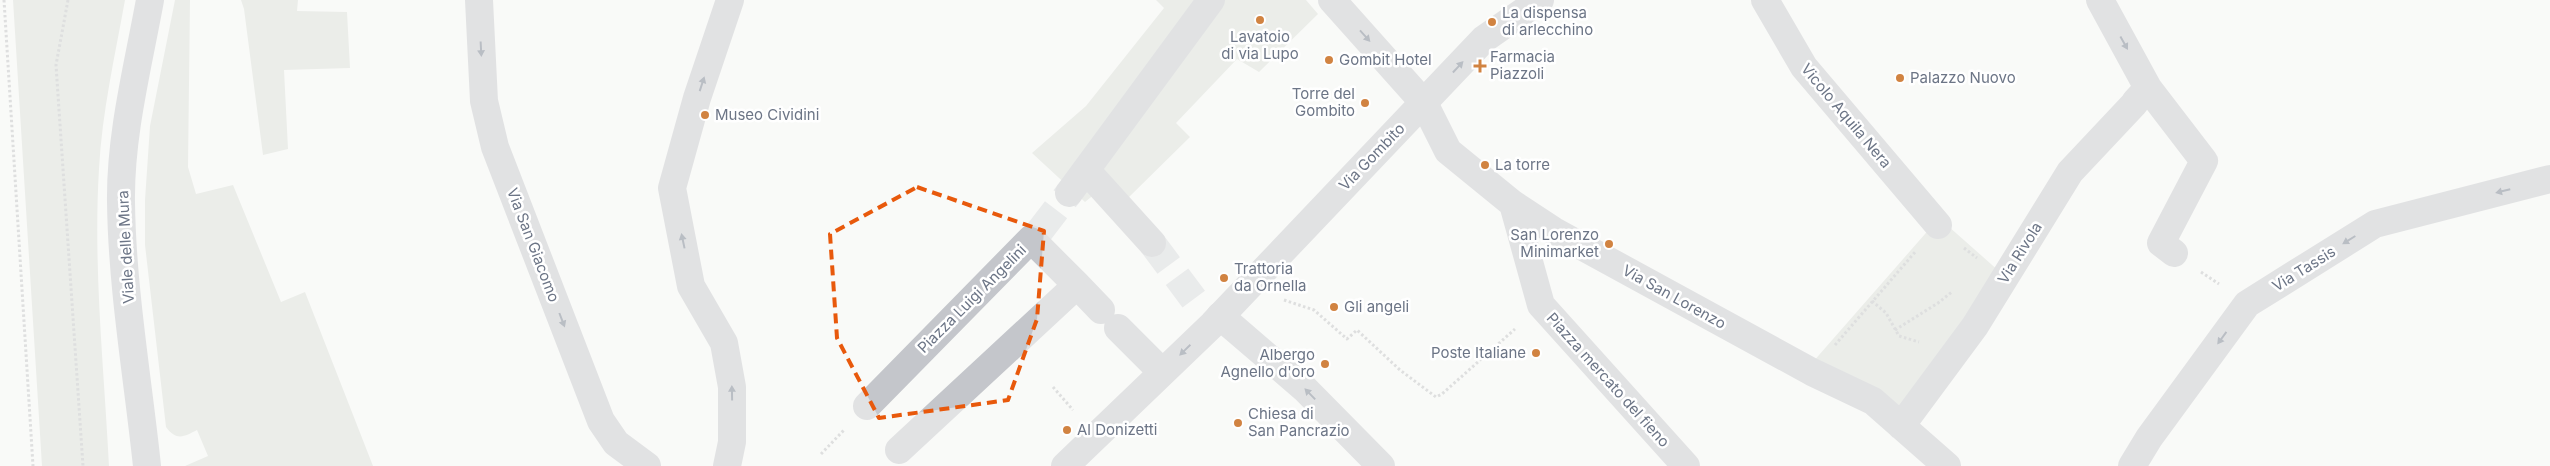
<svg xmlns="http://www.w3.org/2000/svg" width="2550" height="466" viewBox="0 0 2550 466" font-family="Inter,sans-serif">
<style>
.green{fill:#d9ded8}
.lines{fill:none;stroke-linecap:round;stroke-linejoin:round}
.pedestrian-tunnel{stroke:#d6d9dc;stroke-width:28;stroke-dasharray:28 14;stroke-linecap:butt}
.path{stroke:#bcbec1;stroke-width:3;stroke-dasharray:2.5 2.5;stroke-linecap:butt}
.pedestrian{stroke:#c4c6cb;stroke-width:28}
.minor{stroke:#c4c6cb;stroke-width:28}
.tertiary{stroke:#c4c6cb;stroke-width:28}
.oneway{fill:#6c7586}
.marked{fill:none;stroke:#e8590c;stroke-width:4;stroke-dasharray:10 6;stroke-linejoin:round}
.poi-dot{fill:#d18341;stroke:#fff;stroke-width:2}
.labels{text-anchor:middle;stroke-width:5;stroke-linejoin:round;paint-order:stroke}
.poi-label{font-size:15px;fill:#6c7586;stroke:#fff;text-anchor:start}
.street-label{font-size:15px;fill:#6c7586;stroke:#fff}
</style>
<rect width="100%" height="100%" fill="#f9faf8"/>
<path class="green" d="M13,0H125C115,56 102,112 99,169C93,267 104,368 109,466H42Z
M175,0H190L188,167L196,194L233,185L281,302L305,292L373,466H185L208,456L197,430C185,436 177,442 166,427L145,245V200L150,126Z
M241,0H298L297,11L347,12L350,68L284,70L288,149L263,155L244,9Z
M1156,0H1306L1318,14L1259,72L1237,59L1176,123L1190,137L1127,199L1111,181L1085,202L1032,153L1086,106L1164,8Z
M1939,218L2000,272L1899,416L1812,363Z"/>
<g class="lines">
<path class="pedestrian-tunnel" d="M1039,232L1069,193
M1152,243L1201,309"/>
<path class="path" d="M4,0L33,466
M68,0L56,65L83,466
M1964,248L1977,258
M2201,272L2219,284
M1284,300L1314,310L1347,339L1357,330L1400,370L1436,397L1442,394L1515,329
M1872,301L1886,313L1899,336L1919,342
M1895,330L1938,303L1953,291
M1835,345L1916,251
M1053,387L1073,410
M821,454L844,430"/>
<path class="pedestrian" d="M1765,0L1804,67L1938,225
M2100,0L2148,88L2136,101
M2148,88L2204,161L2161,243L2174,253
M1086,170L1152,243
M1069,193L1211,0
M1065,466L1213,324L1484,39L1540,0"/>
<path class="minor" d="M479,0L484,101L495,147L601,421L616,443L647,466
M1332,0L1424,103L1448,151L1513,204L1554,231L1812,372L1873,401L1947,466
M1513,204L1541,305L1686,466
M1220,316L1304,388L1381,466
M1118,328L1162,372
M867,406L1031,239L1077,285
M1901,426L1975,326L2070,172L2134,104
M899,450L1077,285L1101,310
M727,466L732,442V387L724,343L691,286L672,188L697,98L730,0
M2132,466L2149,438L2247,304L2375,224L2550,179"/>
<path class="tertiary" d="M147,466C138,380 122,289 121,202C120,135 138,66 150,0"/>
</g>
<defs><path id="oneway-solid" d="M-6-.8H1V-3.2L6.5 0L1 3.2V.8H-6Z" transform="scale(1.25)"/></defs>
<g class="oneway">
<use href="#oneway-solid" transform="translate(1365 36) rotate(48)"/>
<use href="#oneway-solid" transform="translate(2124 43) rotate(61)"/>
<use href="#oneway-solid" transform="translate(481 49) rotate(87)"/>
<use href="#oneway-solid" transform="translate(1458 67) rotate(-47)"/>
<use href="#oneway-solid" transform="translate(702 84) rotate(-72)"/>
<use href="#oneway-solid" transform="translate(2503 191) rotate(166)"/>
<use href="#oneway-solid" transform="translate(2349 240) rotate(148)"/>
<use href="#oneway-solid" transform="translate(683 241) rotate(-102)"/>
<use href="#oneway-solid" transform="translate(562 320) rotate(69)"/>
<use href="#oneway-solid" transform="translate(2222 338) rotate(126)"/>
<use href="#oneway-solid" transform="translate(1185 350) rotate(136)"/>
<use href="#oneway-solid" transform="translate(732 393) rotate(-91)"/>
<use href="#oneway-solid" transform="translate(1310 394) rotate(-134)"/>
</g>
<path d="M0 0H2550V466H0ZM917,187L1044,231L1037,319L1008,400L879,418L837,338L830,234Z" fill="#f9faf8" fill-opacity=".55" fill-rule="evenodd"/>
<path class="marked" d="M917,187L1044,231L1037,319L1008,400L879,418L837,338L830,234Z"/>
<g class="poi-dot">
<circle cx="1260" cy="20" r="5"/>
<circle cx="1492" cy="22" r="5"/>
<circle cx="1329" cy="60" r="5"/>
<path d="M1477.5 58.5h5v5h5v5h-5v5h-5v-5h-5v-5h5z"/>
<circle cx="1900" cy="78" r="5"/>
<circle cx="1365" cy="103" r="5"/>
<circle cx="705" cy="115" r="5"/>
<circle cx="1485" cy="165" r="5"/>
<circle cx="1609" cy="244" r="5"/>
<circle cx="1224" cy="278" r="5"/>
<circle cx="1334" cy="307" r="5"/>
<circle cx="1536" cy="353" r="5"/>
<circle cx="1325" cy="364" r="5"/>
<circle cx="1238" cy="423" r="5"/>
<circle cx="1067" cy="430" r="5"/>
</g>
<g class="labels">
<g class="poi-label">
<text x="1502" y="18">La dispensa<tspan x="1502" dy="17">di arlecchino</tspan></text>
<text x="1260" y="42" text-anchor="middle">Lavatoio<tspan x="1260" dy="17">di via Lupo</tspan></text>
<text x="1490" y="62">Farmacia<tspan x="1490" dy="17">Piazzoli</tspan></text>
<text x="1339" y="65">Gombit Hotel</text>
<text x="1910" y="83">Palazzo Nuovo</text>
<text x="1355" y="99" text-anchor="end">Torre del<tspan x="1355" dy="17">Gombito</tspan></text>
<text x="715" y="120">Museo Cividini</text>
<text x="1495" y="170">La torre</text>
<text x="1599" y="240" text-anchor="end">San Lorenzo<tspan x="1599" dy="17">Minimarket</tspan></text>
<text x="1234" y="274">Trattoria<tspan x="1234" dy="17">da Ornella</tspan></text>
<text x="1344" y="312">Gli angeli</text>
<text x="1526" y="358" text-anchor="end">Poste Italiane</text>
<text x="1315" y="360" text-anchor="end">Albergo<tspan x="1315" dy="17">Agnello d'oro</tspan></text>
<text x="1248" y="419">Chiesa di<tspan x="1248" dy="17">San Pancrazio</tspan></text>
<text x="1077" y="435">Al Donizetti</text>
</g>
<g class="street-label">
<text transform="translate(1846 116) rotate(50)" y="5">Vicolo Aquila Nera</text>
<text transform="translate(1372 157) rotate(-46)" y="5">Via Gombito</text>
<text transform="translate(533 245) rotate(69)" y="5">Via San Giacomo</text>
<text transform="translate(126 247) rotate(-93)" y="5">Viale delle Mura</text>
<text transform="translate(2020 253) rotate(-58)" y="5">Via Rivola</text>
<text transform="translate(2304 269) rotate(-32)" y="5">Via Tassis</text>
<text transform="translate(1674 297) rotate(29)" y="5">Via San Lorenzo</text>
<text transform="translate(972 299) rotate(-45)" y="5">Piazza Luigi Angelini</text>
<text transform="translate(1608 380) rotate(48)" y="5">Piazza mercato del fieno</text>
</g>
</g>
</svg>
